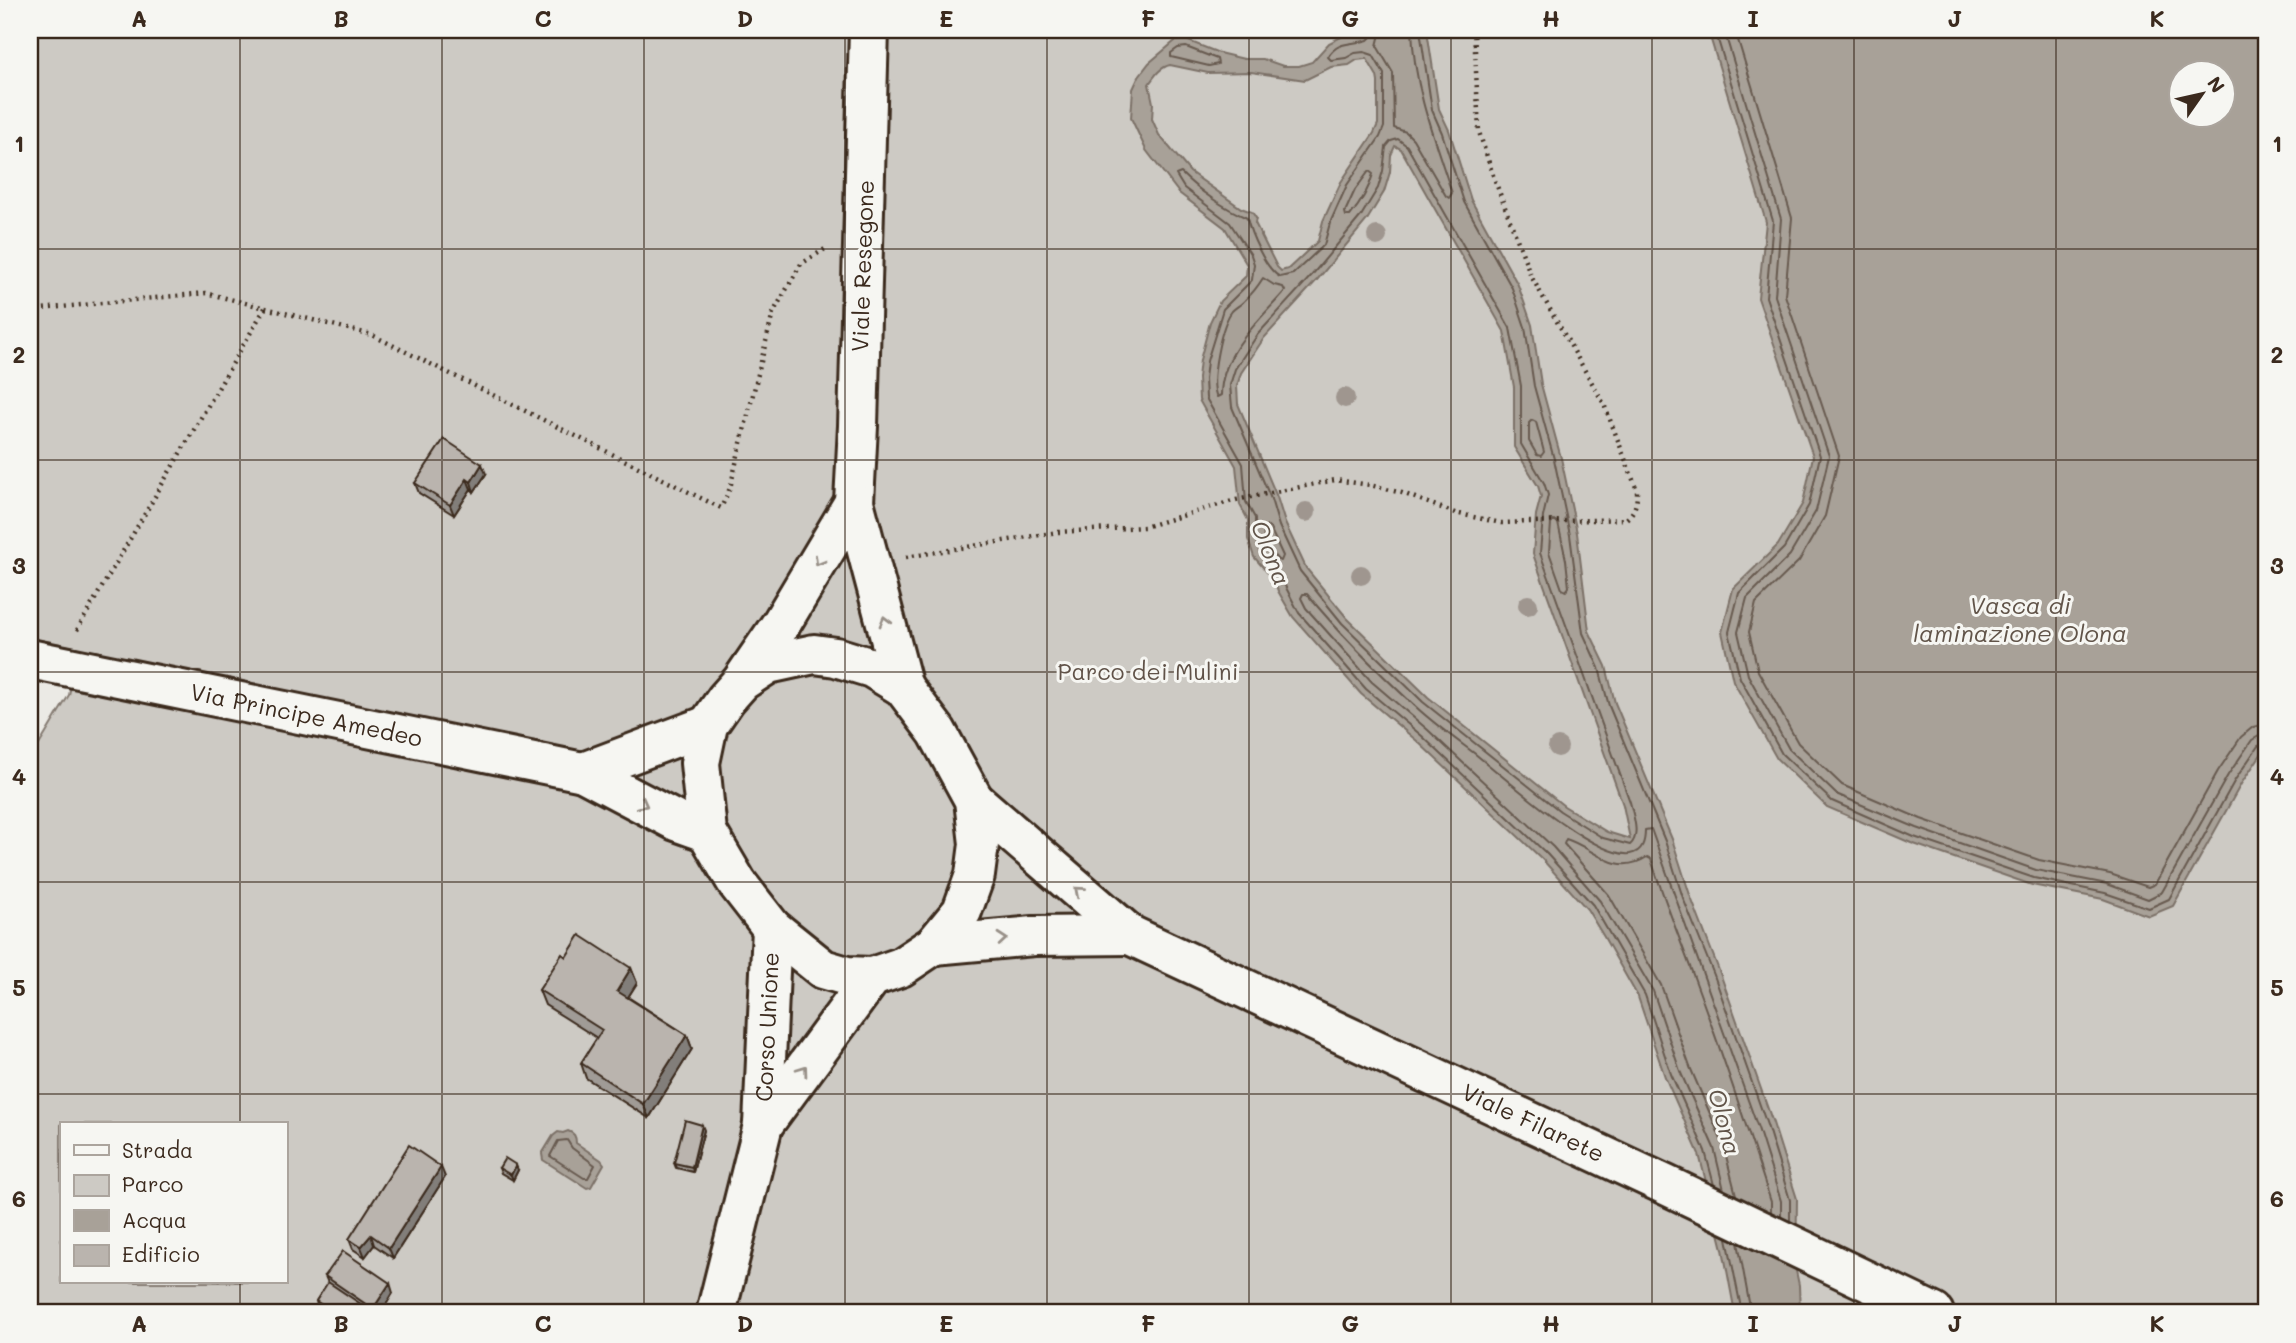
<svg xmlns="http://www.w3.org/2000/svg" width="2296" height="1343" viewBox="0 0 2296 1343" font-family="Mali,sans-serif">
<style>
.green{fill:#cdcac4;stroke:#847a71;stroke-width:2;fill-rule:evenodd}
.water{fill:#a8a198;stroke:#7c7167;stroke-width:2;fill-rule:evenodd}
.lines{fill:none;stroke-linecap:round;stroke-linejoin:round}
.shore{stroke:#675a4f;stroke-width:2}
.street-casing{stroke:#3b2a1e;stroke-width:44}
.secondary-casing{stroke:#3b2a1e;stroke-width:44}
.path{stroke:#3b2a1e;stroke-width:4.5;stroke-dasharray:2 5;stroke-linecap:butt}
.street{stroke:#f6f6f2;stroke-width:38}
.secondary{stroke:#f6f6f2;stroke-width:38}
.tree{fill:#9f968f}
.wall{fill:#a09b96;stroke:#3b2a1e;stroke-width:2}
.shaded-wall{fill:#827e7a;stroke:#3b2a1e;stroke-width:2}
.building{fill:#bab4ae;stroke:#3b2a1e;stroke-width:2}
.oneway{stroke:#989088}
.grid{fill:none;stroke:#3b2a1e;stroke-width:2;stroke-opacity:0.55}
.labels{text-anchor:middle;stroke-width:6;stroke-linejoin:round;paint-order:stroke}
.street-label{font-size:23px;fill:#3b2a1e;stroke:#f6f6f2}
.park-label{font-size:23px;fill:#605248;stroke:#f6f6f2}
.water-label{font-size:24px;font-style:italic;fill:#615449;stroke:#f6f6f2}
.neatline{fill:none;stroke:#3b2a1e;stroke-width:2.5}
.grid-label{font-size:23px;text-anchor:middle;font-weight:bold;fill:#3b2a1e}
</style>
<rect width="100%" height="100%" fill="#ebeae5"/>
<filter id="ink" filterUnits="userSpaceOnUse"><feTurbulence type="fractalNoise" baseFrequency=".0143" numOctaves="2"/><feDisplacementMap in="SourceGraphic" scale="14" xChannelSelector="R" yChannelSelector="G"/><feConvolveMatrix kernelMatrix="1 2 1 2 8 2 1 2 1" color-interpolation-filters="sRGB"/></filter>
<g filter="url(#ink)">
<path class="green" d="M30,30H2266V1313H30V760L69,695L79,648L30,638ZM2180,74H2222V116H2180ZM61,1124H285V1282H61Z"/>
<path class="water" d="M1366,30H1427L1439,109L1449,130L1471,200L1518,285L1532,325L1541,384L1561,458L1577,533L1589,631L1606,666L1615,703L1672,839L1690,895L1720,973L1773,1123L1797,1199L1796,1271L1799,1285L1800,1313H1735L1723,1249L1699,1154L1665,1077L1638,997L1604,937L1587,909L1542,859L1417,741L1361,694L1293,617L1278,591L1274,580L1254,557L1248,539V520L1240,505L1236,466L1199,400L1198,378L1200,360L1210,322L1220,301L1246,276L1247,265L1225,228L1179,193L1146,150L1131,118L1133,89L1139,76L1149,63L1175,41L1186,40L1219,53L1244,59H1263L1283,66H1299L1312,62L1329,43L1343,36L1365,34ZM1365,59H1367L1377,76L1378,82V124L1374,133L1341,182L1323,221L1318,241L1288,269L1281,271L1277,267L1255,223L1256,218L1252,212L1241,208L1190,172L1159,135L1152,119L1153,103L1149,84C1154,77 1160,67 1170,65L1208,73L1251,72L1305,80L1331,67L1349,65L1357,60ZM1395,146L1401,149L1406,158L1504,331L1514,387V447L1538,486L1541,496L1536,515L1533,554L1623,805L1630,839L1607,832L1564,806L1428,697L1347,618L1306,568L1285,523L1277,497L1238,404L1237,386L1241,373L1264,338L1317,280L1367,220L1384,192L1390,172L1391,155Z
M1708,30H2266V747L2241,784L2173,906L2149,916L2103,899L2032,885L1911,843L1827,807L1777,759L1733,681L1722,632L1733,589L1778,545L1803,503L1813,456L1758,298L1766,222ZM2180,74H2222V116H2180Z
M568,1131C574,1133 576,1136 576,1143L601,1160L604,1164L591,1187L587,1188L543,1160L542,1154L553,1136L558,1132L563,1133Z"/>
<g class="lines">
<path class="shore" d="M1372,30V36L1368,40C1352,45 1338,40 1328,57L1331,60L1346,58L1355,53L1364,52L1373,55L1384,74V127L1380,137L1347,185L1330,223L1324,245L1293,274L1280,277C1266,270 1250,233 1247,218C1224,208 1199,191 1181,173L1176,175L1184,188L1230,223L1251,255L1254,264L1252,280L1223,309L1207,361L1205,379L1206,398L1243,464L1246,502L1255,518V537L1260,553L1280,576L1299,613L1366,689L1422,736L1547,854L1593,905L1645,995L1671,1074L1705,1151L1714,1185
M1381,30L1377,46L1393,73L1394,128L1406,132L1413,139L1446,196L1449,198L1452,193C1434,139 1414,88 1412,30
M1420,30L1432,110L1442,133L1464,202L1512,288L1525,327L1534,386L1554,459L1570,535L1583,633L1599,668L1609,706L1665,841L1683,898L1714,975L1767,1125L1790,1200V1221
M1715,30L1773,221L1766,297L1820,456L1809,505L1784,548L1739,593L1729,632L1740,678L1782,754L1832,801L1914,837L2034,878L2105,893L2149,908L2169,899L2235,780L2258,746L2266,744
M1724,30L1781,219L1775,296L1829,456L1816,511L1790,555L1747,598L1738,632L1748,675L1789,749L1836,794L1917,828L2036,870L2107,884L2148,899L2162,892L2228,775L2252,740L2259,736L2266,735
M1735,30L1792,218L1785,295L1839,456L1825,516L1799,561L1756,603L1749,632L1758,671L1798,743L1842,785L1921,819L2039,860L2110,874L2148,887L2155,884L2218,771L2241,737L2253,727L2266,724
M1186,47L1217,59L1218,64L1209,66L1171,57V53L1178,48Z
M1398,139L1407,146L1510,328L1521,386V444L1544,483L1548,495L1543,517L1540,553L1630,802C1633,815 1641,836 1630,845L1603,838L1560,811L1423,702L1342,623L1300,571L1279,526L1271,499L1232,407L1230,385L1235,369L1258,334L1312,275L1361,216L1378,188L1383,171L1386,147L1391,141Z
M1369,171L1373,174C1369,189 1360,204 1350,216H1346L1345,212L1355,190Z
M1263,278L1274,285L1283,287L1285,291C1259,321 1221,353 1221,395L1217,397C1209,382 1221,325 1232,311C1236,307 1242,304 1245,300C1252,294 1258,286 1263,278Z
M1532,420L1536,422L1544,452L1541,456L1537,455L1529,441V423Z
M1554,520L1558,523L1566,560L1569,587L1566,591L1562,589L1549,552L1551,523Z
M1266,526L1270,528L1283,556L1281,561L1278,560C1269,551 1259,538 1266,526Z
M567,1140L572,1148L595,1165L588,1178H584L550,1156L558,1141Z
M1724,1190L1714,1148L1680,1071L1653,991L1600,901L1553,847L1428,730L1372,682L1306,608L1301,598L1303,594H1307C1340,634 1377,671 1415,706C1433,723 1454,738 1474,753C1504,777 1593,858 1630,854C1643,852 1645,841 1645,830L1651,829L1758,1128L1781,1201V1217
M1736,1195L1723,1144L1690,1067L1661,985L1609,895L1564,844L1566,839C1593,847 1615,878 1647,857L1651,859C1664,900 1680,939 1695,980C1722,1053 1747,1127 1771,1202V1212
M1727,1238L1742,1313
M1738,1242L1751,1313"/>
<g class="street-casing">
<g id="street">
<path id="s1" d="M30,659L583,772L676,821L707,832"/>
<path d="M583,772L708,725"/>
</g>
</g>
<g class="secondary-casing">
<g id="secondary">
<path d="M869,30L858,426L854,502L903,687"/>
<path d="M814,654L836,657L872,668L903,687L937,732L974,800L979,844L975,875L962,911L934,945L901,967L872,977L847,976L823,969L772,928L737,883L707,832L700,763L708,725L726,699L742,681L768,664Z"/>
<path d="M744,678L781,624L854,502"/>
<path id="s2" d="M974,800L1130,935L1666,1185L1934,1313"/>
<path d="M934,945L1034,936L1130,935"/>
<path d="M763,1125L872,977"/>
<path id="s3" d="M716,1313L763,1125L772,928"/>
</g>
</g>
<path class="path" d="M30,310L206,293L372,335L721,508L730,488L773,313L801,264L825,249
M906,557L1058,532L1144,527L1236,500L1335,480L1370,485L1402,493L1455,513L1501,523L1626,519C1636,511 1637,502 1637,490L1604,404L1531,276L1494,178L1479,132L1474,30
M77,630L265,308"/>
<use href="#street" class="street"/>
<use href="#secondary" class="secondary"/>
</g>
<g class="tree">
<circle cx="1377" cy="236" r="10"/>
<circle cx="1345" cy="398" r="10"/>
<circle cx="1306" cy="512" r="10"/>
<circle cx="1361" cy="575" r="10"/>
<circle cx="1528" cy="605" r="10"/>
<circle cx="1558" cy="747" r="10"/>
</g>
<path class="wall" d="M486,474L474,492L471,489L454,515L419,493L415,483Z
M566,957L631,968L637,983L628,997L687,1035L692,1049L649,1118L586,1078L581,1063L597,1038L545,1005L539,990Z
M704,1130L693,1172L676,1168L674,1163Z
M499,1168L518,1170L513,1180L501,1173Z
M445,1177L393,1258L374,1245L365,1257L353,1249L349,1239Z
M325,1276L393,1293L381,1313H328L317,1306L316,1301L328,1283Z"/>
<path class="shaded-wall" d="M482,464L486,474L474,492L471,482Z
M467,479L471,489L454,515L450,505Z
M631,968L637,983L623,1005L617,991Z
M687,1035L692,1049L649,1118L643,1104Z
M702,1125L704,1130L693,1172L692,1167Z
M516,1165L518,1170L513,1180L511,1175Z
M441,1167L445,1177L393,1258L389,1248Z
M371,1235L374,1245L365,1257L361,1247Z
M390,1283L393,1293L381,1313H375L373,1309Z"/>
<path class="building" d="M444,439L482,464L471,482L467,479L450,505L415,483Z
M580,935L631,968L617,991L687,1035L643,1104L581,1063L602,1030L539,990L562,954L566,957Z
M685,1120L702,1125L692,1167L674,1163Z
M409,1145L441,1167L389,1248L371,1235L361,1247L349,1239Z
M505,1158L516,1165L511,1175L499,1168Z
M343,1251L390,1283L373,1309L325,1276Z
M328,1282L374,1313H334L316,1301Z"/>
<defs><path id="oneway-chevron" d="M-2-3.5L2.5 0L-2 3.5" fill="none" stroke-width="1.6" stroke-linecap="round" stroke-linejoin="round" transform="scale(1.75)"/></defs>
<g class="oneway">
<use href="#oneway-chevron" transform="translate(819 561) rotate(121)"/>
<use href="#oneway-chevron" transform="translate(885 621) rotate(-105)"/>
<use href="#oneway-chevron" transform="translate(643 804) rotate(28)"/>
<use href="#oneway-chevron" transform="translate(1079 891) rotate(-139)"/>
<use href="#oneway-chevron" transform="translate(1002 939) rotate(-5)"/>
<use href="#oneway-chevron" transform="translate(803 1070) rotate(-54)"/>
</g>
</g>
<path class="grid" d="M240,30V1124M442,30V1313M644,30V1313M845,30V1313M1047,30V1313M1249,30V1313M1451,30V1313M1652,30V1313M1854,30V1313M2056,30V1313M30,249H2266M30,460H2266M30,672H2266M30,882H2266M30,1094H2266M240,1282V1313"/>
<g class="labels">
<g class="street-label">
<text transform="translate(863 266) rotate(-88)" y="8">Viale Resegone</text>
<text dy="8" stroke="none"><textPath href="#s1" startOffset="282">Via Principe Amedeo</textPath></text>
<text dy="8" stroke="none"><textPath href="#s3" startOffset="292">Corso Unione</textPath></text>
<text dy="8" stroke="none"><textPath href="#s2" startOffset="651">Viale Filarete</textPath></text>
</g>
<g class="park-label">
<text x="1148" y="680">Parco dei Mulini</text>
</g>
<g class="water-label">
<text transform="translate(1270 553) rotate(68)" y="8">Olona</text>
<text x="2020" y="614">Vasca di<tspan x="2020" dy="28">laminazione Olona</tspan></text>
<text transform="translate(1724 1122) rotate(75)" y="8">Olona</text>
</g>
</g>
<rect width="2296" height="1343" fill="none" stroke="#f6f6f2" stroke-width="77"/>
<rect x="60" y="1122" width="228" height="161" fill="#f6f6f2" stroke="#aba49d" stroke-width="2"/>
<rect x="74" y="1145" width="35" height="10" fill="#f6f6f2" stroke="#aba49d" stroke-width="2"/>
<text x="122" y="1158" font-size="21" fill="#3b2a1e">Strada</text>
<rect x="74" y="1175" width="35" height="21" fill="#cdcac4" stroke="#aba49d" stroke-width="2"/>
<text x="122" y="1192" font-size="21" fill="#3b2a1e">Parco</text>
<rect x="74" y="1210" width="35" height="21" fill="#a8a198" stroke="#aba49d" stroke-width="2"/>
<text x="122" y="1228" font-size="21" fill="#3b2a1e">Acqua</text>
<rect x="74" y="1245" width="35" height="21" fill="#bab4ae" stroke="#aba49d" stroke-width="2"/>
<text x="122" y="1262" font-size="21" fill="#3b2a1e">Edificio</text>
<g transform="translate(2202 94) rotate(56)"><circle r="33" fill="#f6f6f2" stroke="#aba49d" stroke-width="2"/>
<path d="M0-5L12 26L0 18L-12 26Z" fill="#3b2a1e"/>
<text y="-10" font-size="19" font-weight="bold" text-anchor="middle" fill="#3b2a1e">N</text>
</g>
<rect x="38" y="38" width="2220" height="1266" class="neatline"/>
<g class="grid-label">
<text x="139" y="27">A</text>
<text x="341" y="27">B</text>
<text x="543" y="27">C</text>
<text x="745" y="27">D</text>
<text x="946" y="27">E</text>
<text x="1148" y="27">F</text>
<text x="1350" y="27">G</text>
<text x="1551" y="27">H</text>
<text x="1753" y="27">I</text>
<text x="1955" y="27">J</text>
<text x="2157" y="27">K</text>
<text x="19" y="152">1</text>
<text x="2277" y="152">1</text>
<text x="19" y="363">2</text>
<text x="2277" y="363">2</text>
<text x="19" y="574">3</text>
<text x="2277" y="574">3</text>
<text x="19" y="785">4</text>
<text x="2277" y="785">4</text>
<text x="19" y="996">5</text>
<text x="2277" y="996">5</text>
<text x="19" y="1207">6</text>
<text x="2277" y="1207">6</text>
<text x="139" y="1332">A</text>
<text x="341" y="1332">B</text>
<text x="543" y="1332">C</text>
<text x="745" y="1332">D</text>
<text x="946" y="1332">E</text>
<text x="1148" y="1332">F</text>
<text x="1350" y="1332">G</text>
<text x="1551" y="1332">H</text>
<text x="1753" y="1332">I</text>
<text x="1955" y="1332">J</text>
<text x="2157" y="1332">K</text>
</g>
</svg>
